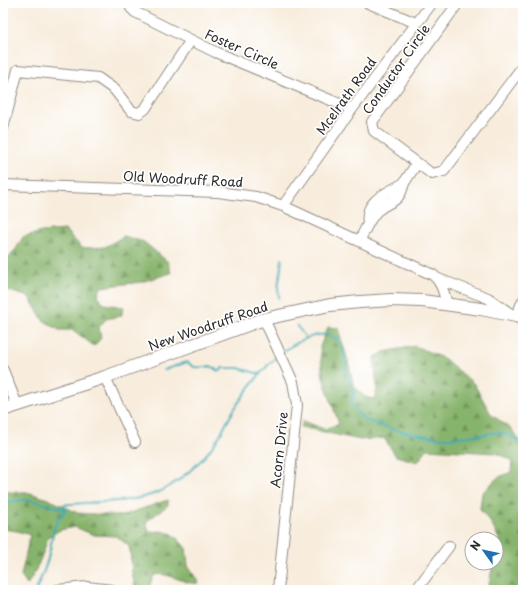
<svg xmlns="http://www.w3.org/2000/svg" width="526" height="593" viewBox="0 0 526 593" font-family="'Playpen Sans',sans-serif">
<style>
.forest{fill:url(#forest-firs);stroke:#59704c}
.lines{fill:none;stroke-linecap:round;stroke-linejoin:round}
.stream{stroke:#3aaab8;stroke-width:2}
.minor-casing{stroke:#928c84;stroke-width:12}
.major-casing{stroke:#928c84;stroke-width:14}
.minor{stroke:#fff;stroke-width:10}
.major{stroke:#fff;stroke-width:12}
.labels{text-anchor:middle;stroke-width:3.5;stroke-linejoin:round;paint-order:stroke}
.street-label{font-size:13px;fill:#2b2b2b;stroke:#fff}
</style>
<defs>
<pattern id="forest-firs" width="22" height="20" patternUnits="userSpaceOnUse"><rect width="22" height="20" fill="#87b46c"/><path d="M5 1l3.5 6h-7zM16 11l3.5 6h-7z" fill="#6f9359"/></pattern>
</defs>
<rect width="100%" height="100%" fill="#fff"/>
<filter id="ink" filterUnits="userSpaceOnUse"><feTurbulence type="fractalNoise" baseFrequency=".025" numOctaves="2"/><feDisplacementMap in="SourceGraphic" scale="8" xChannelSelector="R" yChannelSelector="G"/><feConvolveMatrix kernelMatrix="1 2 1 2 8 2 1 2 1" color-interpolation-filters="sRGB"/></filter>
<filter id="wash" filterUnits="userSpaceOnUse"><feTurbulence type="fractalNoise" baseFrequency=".012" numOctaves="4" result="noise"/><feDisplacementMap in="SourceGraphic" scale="16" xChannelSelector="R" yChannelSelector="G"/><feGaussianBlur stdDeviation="0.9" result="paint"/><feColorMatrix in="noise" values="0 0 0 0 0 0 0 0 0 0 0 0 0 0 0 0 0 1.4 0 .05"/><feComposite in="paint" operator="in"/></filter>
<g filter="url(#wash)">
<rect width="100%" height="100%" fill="#f8eddd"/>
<path class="forest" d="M65,230L82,248L105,247L124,236L144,242L168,262L171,273L141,282L101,287L98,296L104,304L124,307L121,316L106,319L99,327L101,338L94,346L73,330H59L43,320L29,297L3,289V258L6,259L16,249L23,237L41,232Z
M328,327L338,328L348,361L354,386L365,397L374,399L377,389L374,358L384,352L415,346L445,359L474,384L491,414L511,429L523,445V590H488L493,563H496V552L500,541L491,523L480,509L482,493L497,478L511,472L512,460L495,453L427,449L418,462L396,456L384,438L360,440L301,427L303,421L324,429L339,424L323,378L320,347Z
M3,492H27L48,499L78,513L121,516L168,500V505L146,522L149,532L161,531L173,534L186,548L188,566L199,583C185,586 170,571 154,575L148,589L135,590C135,584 133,579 132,573C131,564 131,555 129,546L116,536L94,535L75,527L60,530L48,537C43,554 37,570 27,585L21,576L30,535L17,531L3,529Z"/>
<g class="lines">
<path class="stream" d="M279,298L278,289L282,259
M297,326L306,338
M283,352C298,341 330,322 342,346C346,355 345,365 347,374C349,381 352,387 354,394L351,401L358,413L365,420L395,430L438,438H452L502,432L523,443
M164,370L187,362L194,367C200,367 205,368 211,366L218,371H221L222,368H238L260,374
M3,504C24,495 44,503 65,510
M66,510L63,505C91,501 129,504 156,493C176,485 200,464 212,447C223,433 229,416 239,402C250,386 263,368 278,356
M36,590C41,578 47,566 49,554C53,537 52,523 66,510"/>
</g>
</g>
<g filter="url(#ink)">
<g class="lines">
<g class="minor-casing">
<path id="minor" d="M129,3L131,8L135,12L215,52L352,109
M368,3L416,23
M458,3L372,122L374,131L432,174L444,171L523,66
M3,128L18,70L98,78L115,90L131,111L139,113L145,109L191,40
M404,183L417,163
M3,185L218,192L256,197L283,206L433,275C442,282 444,294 447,304
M283,206L352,109L432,3
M360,240C365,230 369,219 377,211C390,199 399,205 404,183C388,193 364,200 368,223
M436,278L488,298L511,314
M516,316L523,301
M264,319L293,382L297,405L278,590
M3,370L17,405
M105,377L135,442
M57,590L87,587L112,590
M416,590L449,546"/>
</g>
<g class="major-casing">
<path id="major" d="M3,410L105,377L264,319L330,305L360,302L391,300L422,301L481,309L516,316L523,319"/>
</g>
<use href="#minor" class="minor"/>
<use href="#major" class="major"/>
</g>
</g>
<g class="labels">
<g class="street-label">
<text transform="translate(242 49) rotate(24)" y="5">Foster Circle</text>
<text transform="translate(396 69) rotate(-55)" y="5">Conductor Circle</text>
<text transform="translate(346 96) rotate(-54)" y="5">Mcelrath Road</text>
<text transform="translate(183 179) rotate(3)" y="5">Old Woodruff Road</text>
<text transform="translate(208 326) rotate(-19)" y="5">New Woodruff Road</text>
<text transform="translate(279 450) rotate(-84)" y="5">Acorn Drive</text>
</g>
</g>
<rect width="526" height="593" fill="none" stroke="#fff" stroke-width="16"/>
<g transform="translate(484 551) rotate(303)"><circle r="19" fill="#ffffff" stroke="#aaaaaa"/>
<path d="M0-3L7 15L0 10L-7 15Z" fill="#1f6fb2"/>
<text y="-6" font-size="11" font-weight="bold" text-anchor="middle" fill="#2b2b2b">N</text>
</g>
</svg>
